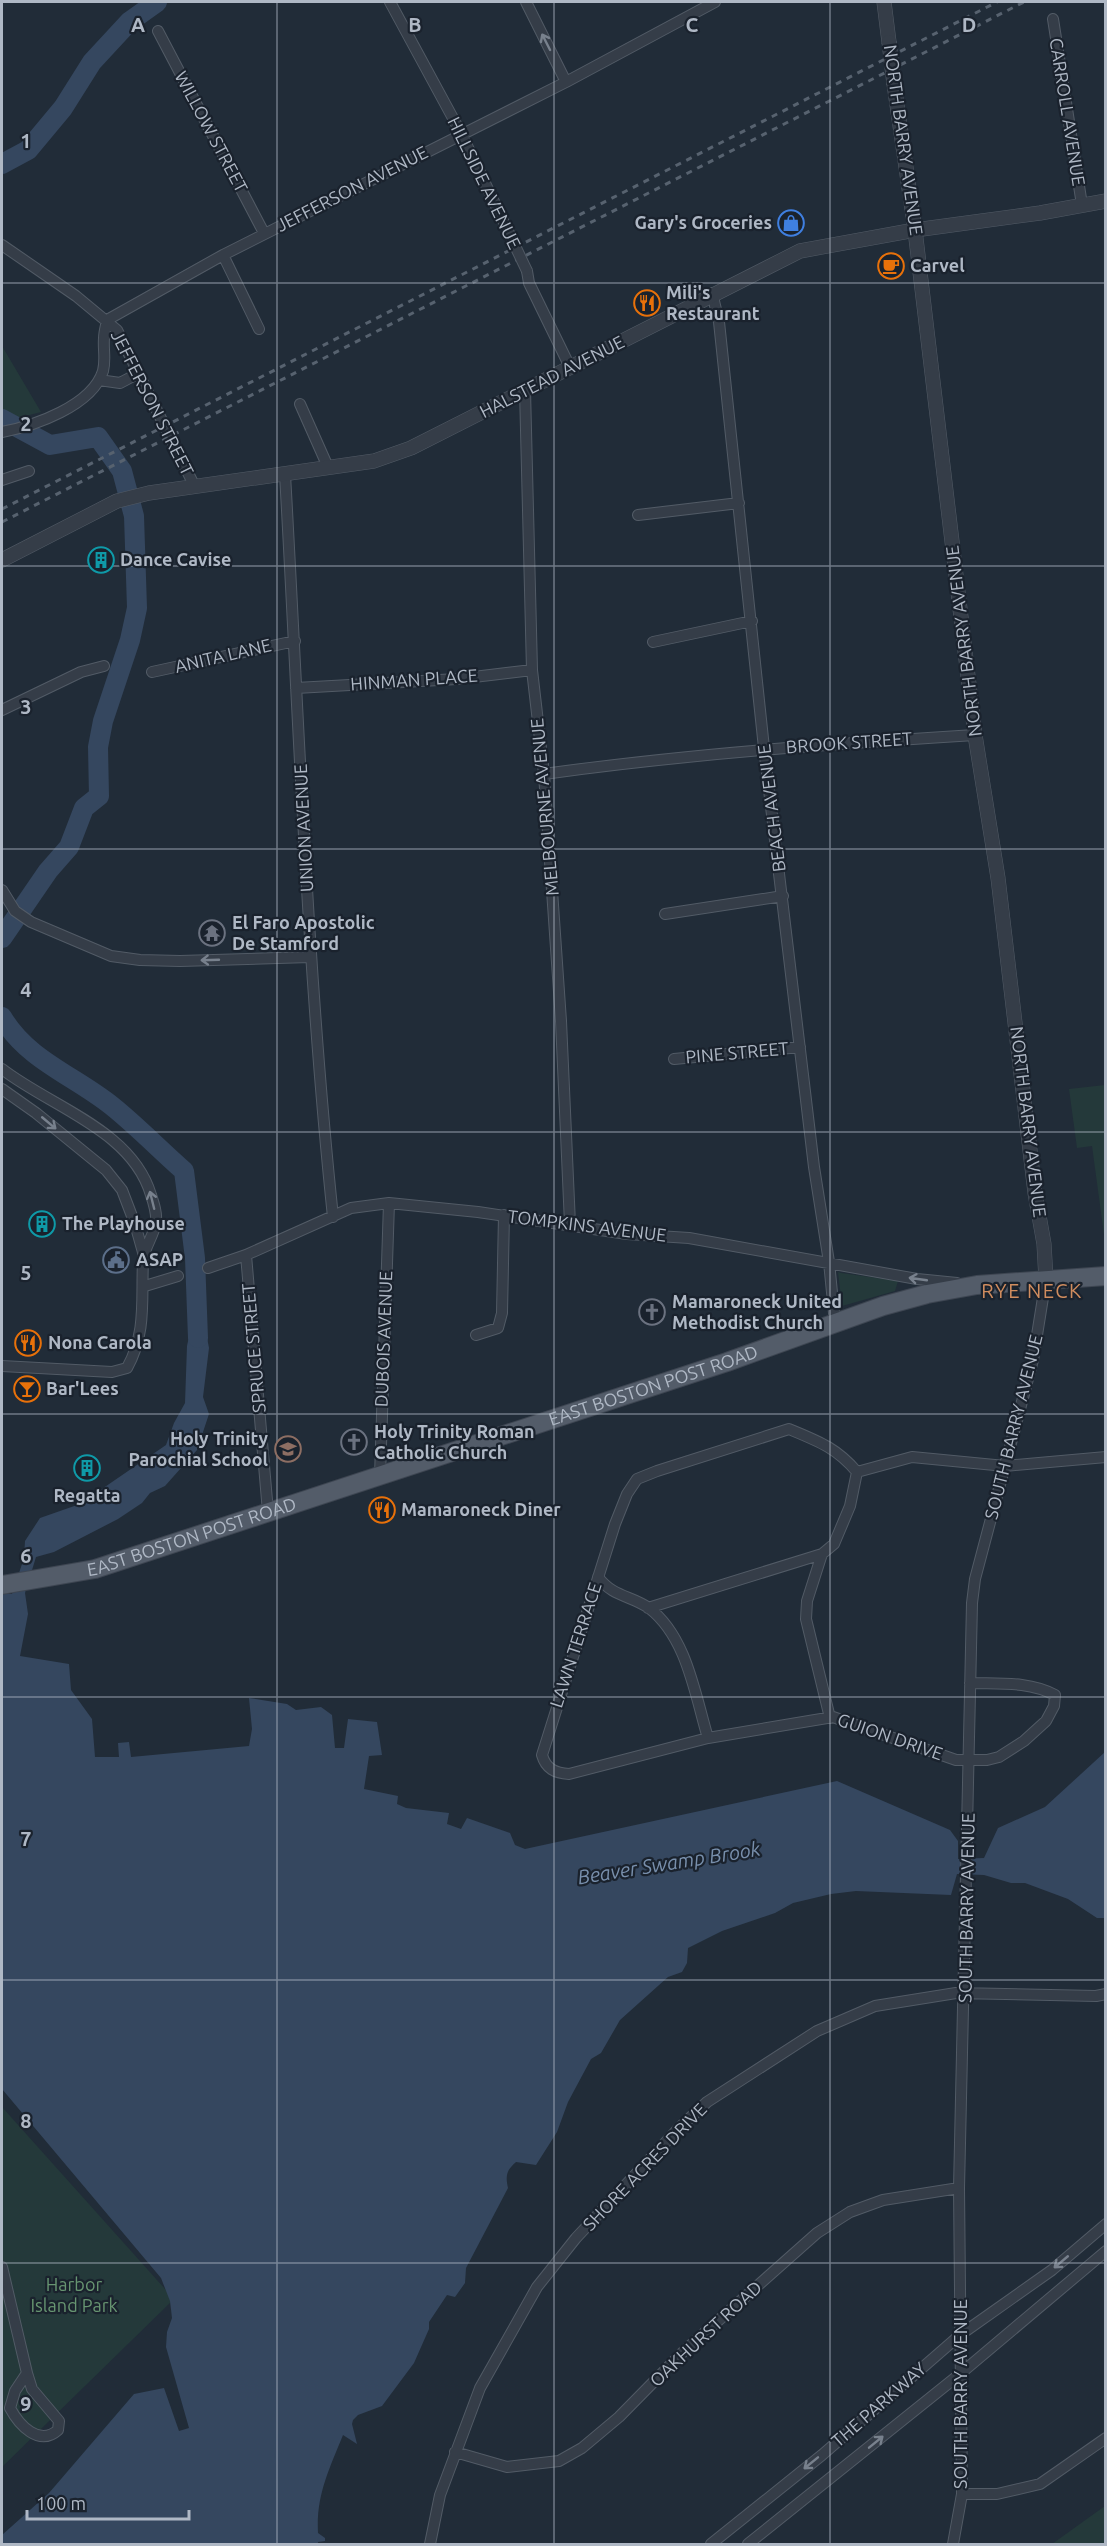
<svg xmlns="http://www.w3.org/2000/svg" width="1107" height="2546" viewBox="0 0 1107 2546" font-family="Ubuntu,sans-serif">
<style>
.green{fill:#24393a}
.water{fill:#35475f}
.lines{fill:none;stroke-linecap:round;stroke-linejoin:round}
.river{stroke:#35475f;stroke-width:20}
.minor-casing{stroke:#525b66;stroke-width:12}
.tertiary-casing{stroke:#525b66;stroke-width:15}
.primary-casing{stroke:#3e4652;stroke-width:20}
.minor{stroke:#353d48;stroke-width:10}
.tertiary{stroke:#353d48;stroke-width:14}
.primary{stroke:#535c69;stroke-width:18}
.rail{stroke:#57626f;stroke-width:3;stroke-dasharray:6 6;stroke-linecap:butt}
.minor-bridge-casing{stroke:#525b66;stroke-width:12;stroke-linecap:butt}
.tertiary-bridge-casing{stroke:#525b66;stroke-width:15;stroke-linecap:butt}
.minor-bridge{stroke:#353d48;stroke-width:10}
.tertiary-bridge{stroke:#353d48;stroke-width:14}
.oneway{stroke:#78818d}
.grid{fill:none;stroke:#afb8c5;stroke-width:1.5;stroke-opacity:0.55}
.labels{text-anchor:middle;stroke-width:4.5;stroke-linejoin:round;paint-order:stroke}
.street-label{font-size:18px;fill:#afb8c5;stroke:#1a222d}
.poi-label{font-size:18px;font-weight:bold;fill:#afb8c5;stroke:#1a222d;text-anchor:start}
.park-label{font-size:18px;fill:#679571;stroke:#1a222d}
.neighbourhood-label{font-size:20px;letter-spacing:1.5px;fill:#d18d5f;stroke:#1a222d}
.water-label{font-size:20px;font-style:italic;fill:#788fac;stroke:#1a222d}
.grid-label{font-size:20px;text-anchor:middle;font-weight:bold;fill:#afb8c5;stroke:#1a222d;stroke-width:4.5;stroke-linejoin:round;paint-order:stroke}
</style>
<rect width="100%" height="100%" fill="#212c38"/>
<path class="green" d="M2,346L41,412L2,422Z
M1105,1085H1106L1105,1242L1092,1146L1077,1148L1069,1089Z
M838,1272L841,1273L898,1281L895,1291L842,1306Z
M2,2107L174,2299L2,2467Z
M1105,2506V2544H1052Z"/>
<path class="water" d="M202,1311L209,1348L203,1397L209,1414L197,1450L165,1486L150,1493L142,1503L118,1519L54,1552L36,1557L25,1593L28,1614L20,1656L69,1664L71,1690L92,1719L95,1757H119L118,1743L129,1742L131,1757L249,1746L252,1729L249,1698L287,1704L296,1710L321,1707L332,1715L335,1748H344L348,1719L377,1722L382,1755L369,1756L364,1789L398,1796L397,1804L406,1808L449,1813L447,1824L461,1829L467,1818L510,1833L515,1845L525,1849L837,1781L950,1830L958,1841V1859L984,1858L998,1828L1045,1807L1105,1752V1918H1097L1068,1899L1025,1883H1011L984,1875L957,1874L951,1895L856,1891L831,1894L793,1903L775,1913L722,1931L688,1948L687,1963L682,1972L668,1977L620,2020L601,2053L591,2059L568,2102L557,2132L536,2165L516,2162C507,2170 505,2175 508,2188L466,2268L465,2283L455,2297L447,2295L429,2322V2329L414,2363L382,2406L358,2415L353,2420L352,2424L357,2444L343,2435C329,2470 316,2495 318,2533L325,2538V2541L318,2542V2544H2V2535L49,2493L134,2394L164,2388L179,2431L189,2428L166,2347L167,2332L172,2318L170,2301L161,2278L2,2089V1594H12L24,1558L25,1541L40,1518L80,1504L166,1445L174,1423L185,1403L187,1346L193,1317Z"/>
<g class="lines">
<path class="river" d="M2,164L28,150L63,108L92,62L129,22L157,2
M2,419L50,445L98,437L122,471L134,516L137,608L130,640L103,721L98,747L99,796L84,808L69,847L48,871L2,938
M2,1017C27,1060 75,1076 112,1106C137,1126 160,1150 184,1171L195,1258L198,1338"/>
<g class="minor-casing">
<path id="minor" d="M390,2L461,133L508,231
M526,2L566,82
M1053,19L1082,205
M158,31L264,233
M2,245L76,296L117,330L195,487
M223,255L259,329
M527,271L529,283L570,367
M712,293L719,322L764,748L814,1167L829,1262L835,1323
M107,320L223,255L566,82L715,2
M99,380L120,383L139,373
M525,390L532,670L544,774L561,1021L570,1224
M300,404L328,467
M2,432C34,426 92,406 103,371C106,359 103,350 104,338C104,332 106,326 107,320
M285,474C299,722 307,970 333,1217
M2,480L29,471
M638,515L739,503
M653,642L752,621
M152,672L295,641
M296,688L457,679L532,670
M2,710L81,672L104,666
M544,774C687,754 830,744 975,735
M2,890L15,911L31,922L111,956L140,960L180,961L310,957
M665,914L783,896
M674,1059L800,1047
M2,1069C51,1107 132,1130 151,1195C154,1204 157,1213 156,1222C154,1236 144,1247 143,1261C141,1299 147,1332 127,1368L112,1372L2,1366
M2,1089L36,1113L106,1170L122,1190L135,1224L144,1256
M246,1255L268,1512
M208,1268L246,1255L351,1208L389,1203L478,1212L627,1234L689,1238L917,1279L957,1283
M145,1286L178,1276
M476,1335L498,1328L502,1313L504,1215
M857,1472C837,1448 818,1441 789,1429L657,1471L637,1479L627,1494L615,1524L542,1755C546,1769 555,1773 569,1774L708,1738L833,1717L956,1760H987L999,1757L1024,1741L1046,1721L1054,1706L1055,1695C1029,1681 999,1684 970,1683
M857,1472L912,1457L1005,1466L1106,1457
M380,1476L389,1203
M598,1577C613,1597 630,1595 649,1608C687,1637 695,1695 708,1738
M648,1608L822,1554
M830,1718L806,1619L807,1601L822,1554L834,1544L850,1506L857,1472
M2,2267L27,2373
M27,2373L32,2389L59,2421L58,2430C39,2447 19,2425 10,2408L15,2391Z
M455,2452L507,2467L559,2461L582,2448L619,2417L683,2352L817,2233L850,2212L883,2200L959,2188
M962,2494H997L1040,2484L1106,2438
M430,2544L440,2495L480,2388L537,2287L576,2238L677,2130L707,2102L817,2031L875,2006L956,1993L1096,1996L1106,1994
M711,2544L822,2455L960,2335L1052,2270L1106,2224
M748,2544L960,2374L1106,2251
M953,2544L962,2494L959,2188L972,1603L975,1579L1033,1360L1046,1279"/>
</g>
<g class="tertiary-casing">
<path id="tertiary" d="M884,2L889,42
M894,84L915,230L975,735L998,878L1035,1193L1044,1244L1046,1279
M2,560L117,501L149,493L374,461L411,448L800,251L915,230L1040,213L1106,201"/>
</g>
<g class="primary-casing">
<g id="primary">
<path id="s1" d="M2,1585L95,1569L727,1362L883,1306L927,1294L977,1285L1106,1276"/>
</g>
</g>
<use href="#minor" class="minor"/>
<use href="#tertiary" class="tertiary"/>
<use href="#primary" class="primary"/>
<path class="rail" d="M2,509L997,2
M2,522L1024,2"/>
<g class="minor-bridge-casing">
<path id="minor-bridge" d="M508,231L527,271"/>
</g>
<g class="tertiary-bridge-casing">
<path id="tertiary-bridge" d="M889,42L894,84"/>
</g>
<use href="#minor-bridge" class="minor-bridge"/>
<use href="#tertiary-bridge" class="tertiary-bridge"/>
</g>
<defs><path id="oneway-shaft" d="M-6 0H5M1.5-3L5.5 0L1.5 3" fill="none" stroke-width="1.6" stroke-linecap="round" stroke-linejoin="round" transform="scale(1.5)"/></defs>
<g class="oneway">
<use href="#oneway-shaft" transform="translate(546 42) rotate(-117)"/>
<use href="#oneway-shaft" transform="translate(210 960) rotate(178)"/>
<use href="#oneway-shaft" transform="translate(49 1123) rotate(40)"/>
<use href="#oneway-shaft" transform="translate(152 1200) rotate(-104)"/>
<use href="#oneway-shaft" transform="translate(918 1279) rotate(-172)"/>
<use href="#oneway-shaft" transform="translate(1061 2262) rotate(140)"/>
<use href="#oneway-shaft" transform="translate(876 2442) rotate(-39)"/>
<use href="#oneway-shaft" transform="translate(811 2463) rotate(141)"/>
</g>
<path class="grid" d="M277,2V2544M554,2V2544M830,2V2544M2,283H1106M2,566H1106M2,849H1106M2,1132H1106M2,1414H1106M2,1697H1106M2,1980H1106M2,2263H1106"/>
<defs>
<g id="shop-ring" transform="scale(1.35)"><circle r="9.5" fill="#1a222d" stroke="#3f7fe0" stroke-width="1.5"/><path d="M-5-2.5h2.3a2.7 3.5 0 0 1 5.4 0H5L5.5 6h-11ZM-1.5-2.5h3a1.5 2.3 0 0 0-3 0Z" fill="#3f7fe0"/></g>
<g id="cafe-ring" transform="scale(1.35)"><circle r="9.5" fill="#1a222d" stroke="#e8710a" stroke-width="1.5"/><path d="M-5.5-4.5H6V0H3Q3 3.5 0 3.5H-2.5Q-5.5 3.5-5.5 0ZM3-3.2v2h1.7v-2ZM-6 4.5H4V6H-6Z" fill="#e8710a"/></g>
<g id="restaurant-ring" transform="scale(1.35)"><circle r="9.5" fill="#1a222d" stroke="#e8710a" stroke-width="1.5"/><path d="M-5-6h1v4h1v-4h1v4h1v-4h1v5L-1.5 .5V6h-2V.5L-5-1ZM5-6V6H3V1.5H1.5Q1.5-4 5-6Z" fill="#e8710a"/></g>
<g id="building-ring" transform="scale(1.35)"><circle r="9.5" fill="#1a222d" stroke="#0f9aa8" stroke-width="1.5"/><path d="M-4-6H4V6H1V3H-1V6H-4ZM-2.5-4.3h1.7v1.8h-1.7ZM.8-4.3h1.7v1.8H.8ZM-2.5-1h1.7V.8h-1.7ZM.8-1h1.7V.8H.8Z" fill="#0f9aa8"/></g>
<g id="temple-ring" transform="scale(1.35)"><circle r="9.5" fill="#1a222d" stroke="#6b7280" stroke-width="1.5"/><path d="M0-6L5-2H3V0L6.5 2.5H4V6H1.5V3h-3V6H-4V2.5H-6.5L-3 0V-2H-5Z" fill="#6b7280"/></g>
<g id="civic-ring" transform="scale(1.35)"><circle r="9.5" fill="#1a222d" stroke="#5c6f8a" stroke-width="1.5"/><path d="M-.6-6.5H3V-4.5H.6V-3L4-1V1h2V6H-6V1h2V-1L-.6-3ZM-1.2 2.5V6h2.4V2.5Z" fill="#5c6f8a"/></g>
<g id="church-ring" transform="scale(1.35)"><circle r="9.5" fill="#1a222d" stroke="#6b7280" stroke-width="1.5"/><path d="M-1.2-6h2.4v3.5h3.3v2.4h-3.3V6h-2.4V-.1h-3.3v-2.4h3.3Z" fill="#6b7280"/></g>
<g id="bar-ring" transform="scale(1.35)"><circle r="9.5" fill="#1a222d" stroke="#e8710a" stroke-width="1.5"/><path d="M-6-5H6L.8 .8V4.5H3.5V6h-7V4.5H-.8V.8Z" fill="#e8710a"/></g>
<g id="school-ring" transform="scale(1.35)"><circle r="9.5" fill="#1a222d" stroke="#8d6e63" stroke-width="1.5"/><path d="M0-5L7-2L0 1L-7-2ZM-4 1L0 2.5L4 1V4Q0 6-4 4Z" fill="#8d6e63"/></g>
</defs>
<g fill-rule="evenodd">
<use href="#shop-ring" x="791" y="223"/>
<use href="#cafe-ring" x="891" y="266"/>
<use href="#restaurant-ring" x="647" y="303"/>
<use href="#building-ring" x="101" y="560"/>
<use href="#temple-ring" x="212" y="933"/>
<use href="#building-ring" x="42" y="1224"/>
<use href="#civic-ring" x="116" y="1260"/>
<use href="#church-ring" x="652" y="1312"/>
<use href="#restaurant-ring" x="28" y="1343"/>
<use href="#bar-ring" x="27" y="1389"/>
<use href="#church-ring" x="354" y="1442"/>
<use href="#school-ring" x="288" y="1449"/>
<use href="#building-ring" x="87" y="1468"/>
<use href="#restaurant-ring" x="382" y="1510"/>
</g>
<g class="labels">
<g class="street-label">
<text transform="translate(1067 112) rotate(81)" y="6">CARROLL AVENUE</text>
<text transform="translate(211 132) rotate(62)" y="6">WILLOW STREET</text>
<text transform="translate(903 140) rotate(82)" y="6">NORTH BARRY AVENUE</text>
<text transform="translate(484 183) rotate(64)" y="6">HILLSIDE AVENUE</text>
<text transform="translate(352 189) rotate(-27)" y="6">JEFFERSON AVENUE</text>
<text transform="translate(552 377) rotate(-27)" y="6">HALSTEAD AVENUE</text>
<text transform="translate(152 403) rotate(63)" y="6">JEFFERSON STREET</text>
<text transform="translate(964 641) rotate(-97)" y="6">NORTH BARRY AVENUE</text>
<text transform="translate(223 656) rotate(-13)" y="6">ANITA LANE</text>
<text transform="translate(414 680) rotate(-4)" y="6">HINMAN PLACE</text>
<text transform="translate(849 743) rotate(-4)" y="6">BROOK STREET</text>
<text transform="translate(545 807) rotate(-95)" y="6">MELBOURNE AVENUE</text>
<text transform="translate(772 808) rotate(-97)" y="6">BEACH AVENUE</text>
<text transform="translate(304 828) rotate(-93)" y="6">UNION AVENUE</text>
<text transform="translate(737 1053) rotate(-5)" y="6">PINE STREET</text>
<text transform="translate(1028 1122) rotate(83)" y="6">NORTH BARRY AVENUE</text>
<text transform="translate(587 1226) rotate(7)" y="6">TOMPKINS AVENUE</text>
<text transform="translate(384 1339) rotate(-88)" y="6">DUBOIS AVENUE</text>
<text transform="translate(254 1348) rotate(-95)" y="6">SPRUCE STREET</text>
<text dy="6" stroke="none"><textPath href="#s1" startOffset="682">EAST BOSTON POST ROAD</textPath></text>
<text transform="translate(1014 1427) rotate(-76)" y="6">SOUTH BARRY AVENUE</text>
<text dy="6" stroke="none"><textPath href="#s1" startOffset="196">EAST BOSTON POST ROAD</textPath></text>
<text transform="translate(576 1645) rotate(-72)" y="6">LAWN TERRACE</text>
<text transform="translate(890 1737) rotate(19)" y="6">GUION DRIVE</text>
<text transform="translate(967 1908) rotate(-89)" y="6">SOUTH BARRY AVENUE</text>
<text transform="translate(645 2167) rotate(-46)" y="6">SHORE ACRES DRIVE</text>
<text transform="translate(706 2334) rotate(-43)" y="6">OAKHURST ROAD</text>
<text transform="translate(961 2394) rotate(-90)" y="6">SOUTH BARRY AVENUE</text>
<text transform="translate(879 2405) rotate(-41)" y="6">THE PARKWAY</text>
</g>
<g class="poi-label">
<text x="772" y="229" text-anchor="end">Gary's Groceries</text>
<text x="910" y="272">Carvel</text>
<text x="666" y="299">Mili's<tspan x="666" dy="21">Restaurant</tspan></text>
<text x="120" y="566">Dance Cavise</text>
<text x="232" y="929">El Faro Apostolic<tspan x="232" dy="21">De Stamford</tspan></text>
<text x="62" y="1230">The Playhouse</text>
<text x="136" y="1266">ASAP</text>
<text x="672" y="1308">Mamaroneck United<tspan x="672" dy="21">Methodist Church</tspan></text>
<text x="48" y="1349">Nona Carola</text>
<text x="46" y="1395">Bar'Lees</text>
<text x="374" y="1438">Holy Trinity Roman<tspan x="374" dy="21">Catholic Church</tspan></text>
<text x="268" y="1445" text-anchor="end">Holy Trinity<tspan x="268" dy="21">Parochial School</tspan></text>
<text x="87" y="1502" text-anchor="middle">Regatta</text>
<text x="401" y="1516">Mamaroneck Diner</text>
</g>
<g class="park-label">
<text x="74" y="2291">Harbor<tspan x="74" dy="21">Island Park</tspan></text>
</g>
<g class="neighbourhood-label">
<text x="1032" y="1298">RYE NECK</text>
</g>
<g class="water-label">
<text transform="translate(669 1863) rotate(-9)" y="7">Beaver Swamp Brook</text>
</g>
</g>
<g class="grid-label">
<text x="138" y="32">A</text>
<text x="415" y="32">B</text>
<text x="692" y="32">C</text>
<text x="969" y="32">D</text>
<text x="26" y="148">1</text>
<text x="26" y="431">2</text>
<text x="26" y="714">3</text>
<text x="26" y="997">4</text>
<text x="26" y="1280">5</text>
<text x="26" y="1563">6</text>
<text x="26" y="1846">7</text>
<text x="26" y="2128">8</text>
<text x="26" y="2411">9</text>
</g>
<rect width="1107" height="2546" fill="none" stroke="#afb8c5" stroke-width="6"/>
<path d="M27 2510v9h162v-9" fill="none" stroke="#afb8c5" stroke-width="3"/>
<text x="36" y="2510" font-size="18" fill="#afb8c5" stroke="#1a222d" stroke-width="4.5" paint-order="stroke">100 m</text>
</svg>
